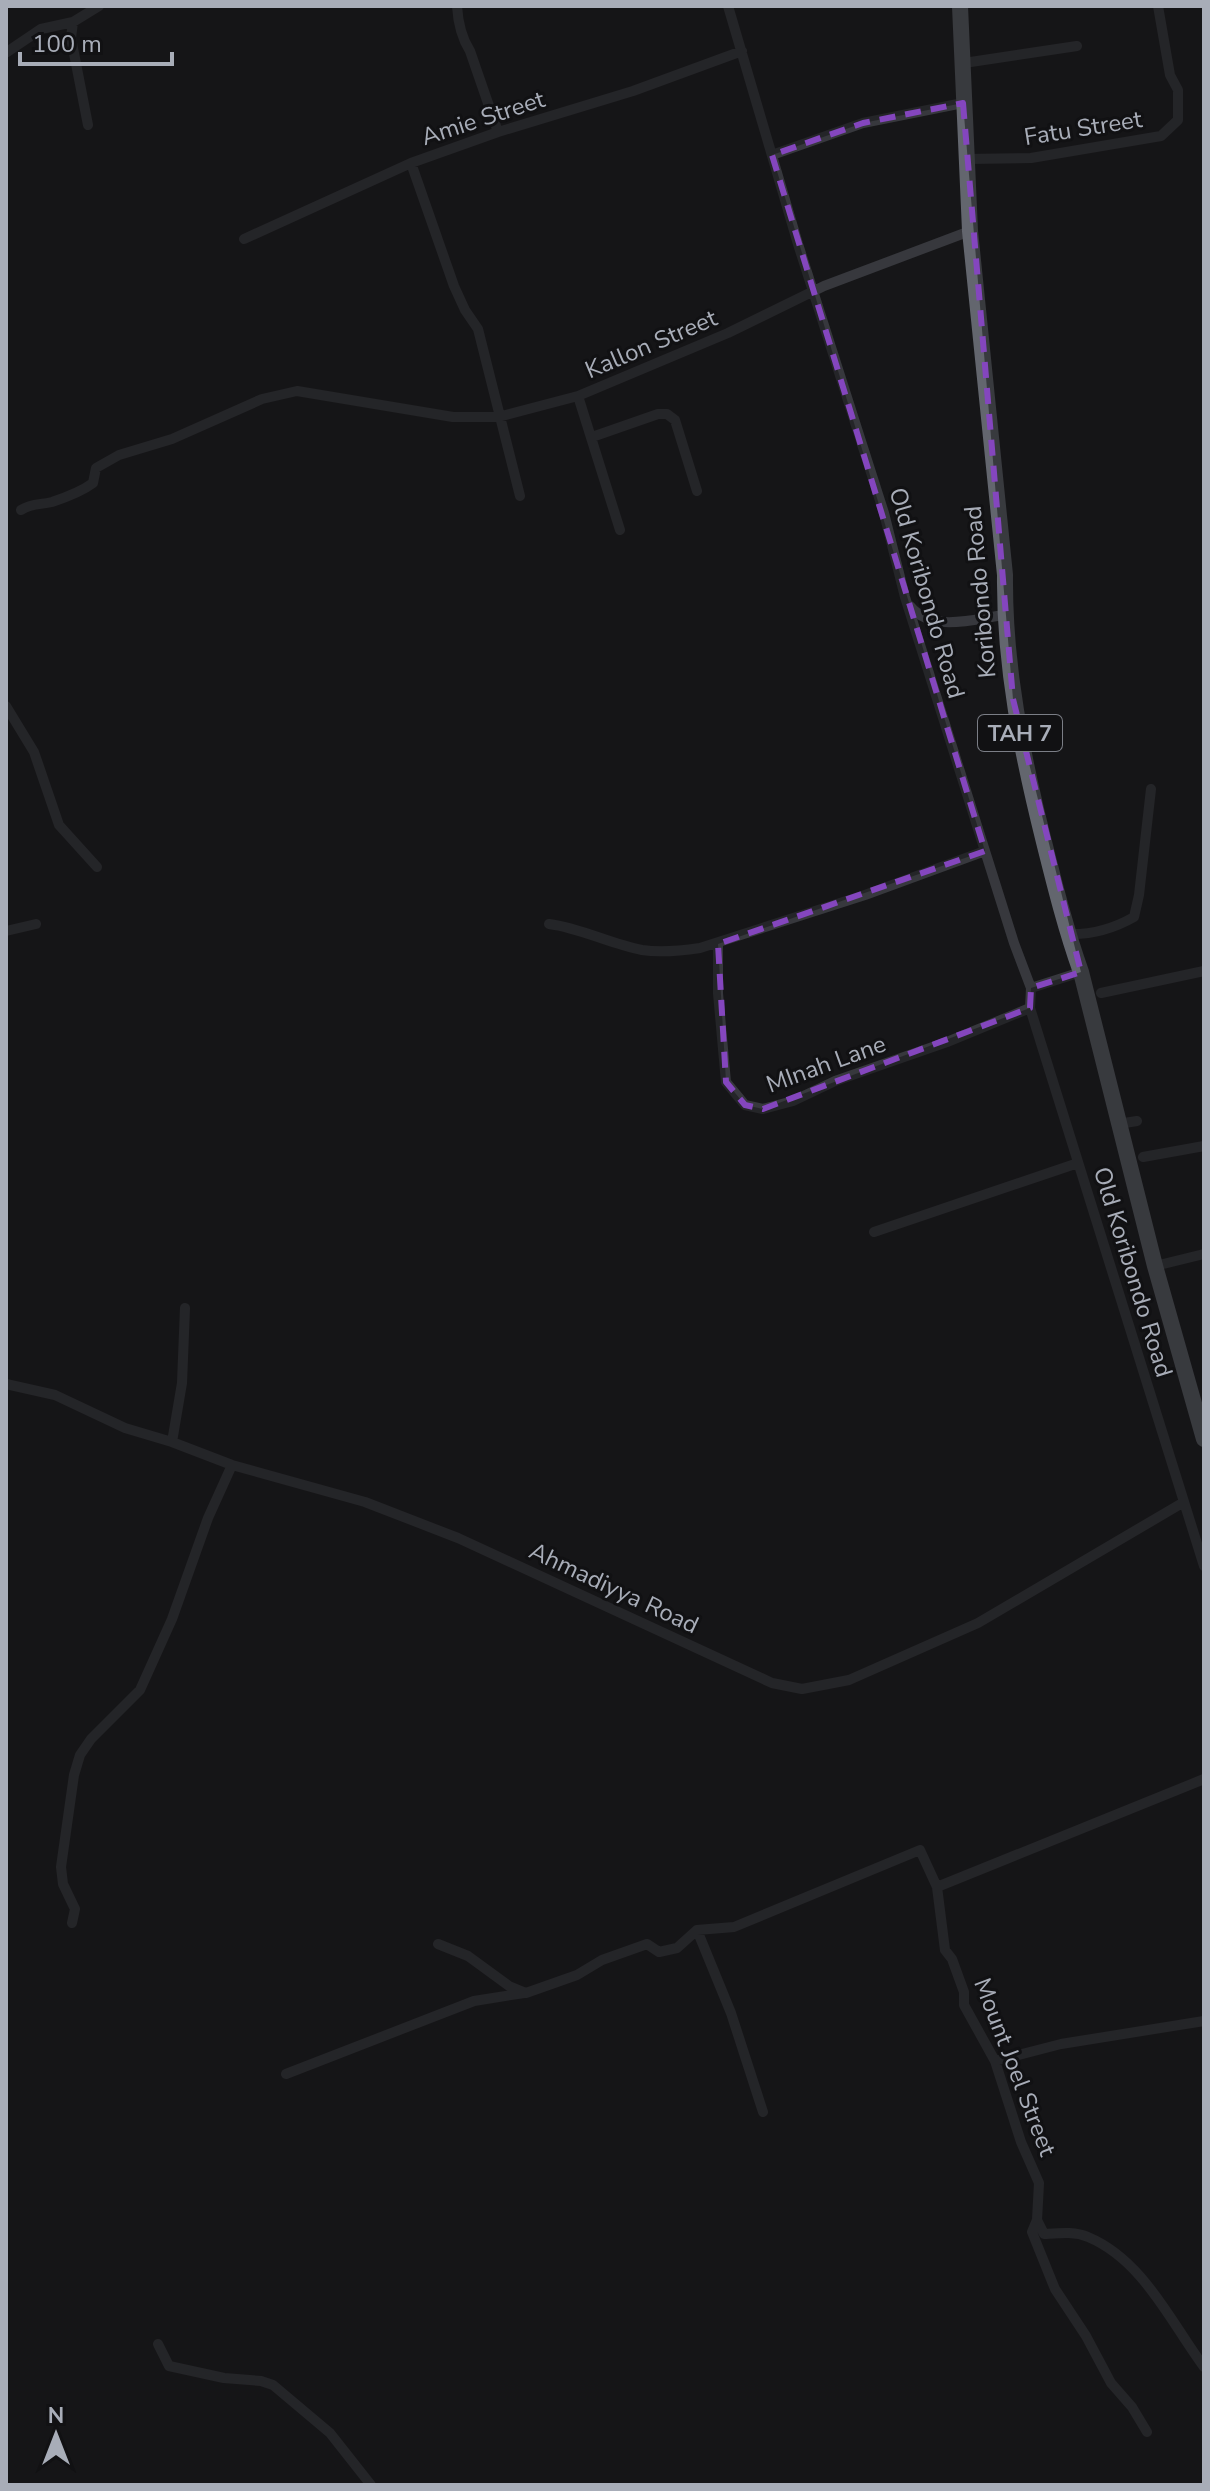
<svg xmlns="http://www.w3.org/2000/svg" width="1210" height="2491" viewBox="0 0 1210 2491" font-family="'Nunito Sans',sans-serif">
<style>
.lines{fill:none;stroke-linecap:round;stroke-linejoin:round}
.minor{stroke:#37383d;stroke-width:10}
.highway{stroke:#63666e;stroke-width:16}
.marked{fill:none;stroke:#8446be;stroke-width:6;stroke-dasharray:16 10;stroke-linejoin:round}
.labels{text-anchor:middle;stroke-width:6;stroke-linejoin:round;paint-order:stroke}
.shield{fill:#111113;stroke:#7b7e86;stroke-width:2}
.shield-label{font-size:22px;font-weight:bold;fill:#a8adb8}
.street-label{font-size:24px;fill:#a8adb8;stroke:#111113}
</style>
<rect width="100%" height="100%" fill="#161618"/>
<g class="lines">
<path class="minor" d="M457,6C458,23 461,37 470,51L498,132
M728,6L798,244L884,513L905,597L1014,943L1031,988
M7,52L41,29L73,22
M964,63L1077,46
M88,125L71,38L73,22L99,6
M772,155L863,123L963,103
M967,159L1031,158L1161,136L1178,120V90L1170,75L1158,6
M411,163L454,286L465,310L478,329L520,496
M244,239L411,163L498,132L633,91L742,51
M578,396L620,530
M592,437L658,414H667L675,420L697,491
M21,510C32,503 40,505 52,502C67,497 81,492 93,483L96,468L119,455L172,439L262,399L297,391L453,417H498L578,396L728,333L824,286L970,231
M910,606C932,633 974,619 1004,615
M6,706L34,752L59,825L97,867
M549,924C581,928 610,944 642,950C661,953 680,951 700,948L865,895L985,851
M6,931L36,924
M1067,934C1092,935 1113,929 1134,917L1139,895L1151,789
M718,944V993L726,1082L745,1105L763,1109L793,1101L835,1081L947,1042L1030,1008
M1081,972L1031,988L1030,1008L1204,1566
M1101,993L1204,971
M1118,1124L1137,1121
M1143,1157L1204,1146
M874,1232L1078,1163
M1155,1266L1204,1254
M6,1384L55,1395L125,1428L172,1442L232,1465L365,1502L458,1538L772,1683L802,1689L849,1680L978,1623L1184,1502
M172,1442L182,1383L185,1308
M937,1887L945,1950L952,1959L964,1992V2005L995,2061L1021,2142L1039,2183L1037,2220L1044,2234C1059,2233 1075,2231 1088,2237C1143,2260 1170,2321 1204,2367
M72,1923L75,1909L63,1884L61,1867L74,1775L80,1755L91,1739L140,1690L172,1619L208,1518L232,1465
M697,1930L731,2013L763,2112
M438,1944L468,1956L509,1986L526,1993L577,1975L602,1960L647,1944L659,1952L677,1948L697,1930L734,1927L920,1850L937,1887L1204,1779
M995,2061L1061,2044L1204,2021
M286,2074L474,2001L524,1993
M1037,2220L1032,2232L1055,2289L1086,2336L1111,2383L1132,2407L1147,2432
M158,2344L169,2366L224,2378L261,2381L273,2385L330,2433L371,2485"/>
<path class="highway" d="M960,6L970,231L1005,575C1004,666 1022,754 1044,842C1055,886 1066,930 1081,972L1155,1266L1204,1439"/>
</g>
<path d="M0 0H1210V2491H0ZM963,103L1013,699L1081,972L1031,988L1030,1008L763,1109L745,1105L726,1082L718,944L985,851L772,155L863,123Z" fill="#161618" fill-opacity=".55" fill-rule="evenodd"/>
<path class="marked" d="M963,103L1013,699L1081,972L1031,988L1030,1008L763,1109L745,1105L726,1082L718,944L985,851L772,155L863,123Z"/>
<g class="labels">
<rect class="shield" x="978" y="715" width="84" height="36" rx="6"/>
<g class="shield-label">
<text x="1020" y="741">TAH 7</text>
</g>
<g class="street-label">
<text transform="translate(483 118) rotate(-18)" y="8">Amie Street</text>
<text transform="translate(1083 128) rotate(-9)" y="8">Fatu Street</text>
<text transform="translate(651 344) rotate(-23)" y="8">Kallon Street</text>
<text transform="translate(980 592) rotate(-95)" y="8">Koribondo Road</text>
<text transform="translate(927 593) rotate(74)" y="8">Old Koribondo Road</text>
<text transform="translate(826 1064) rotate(-20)" y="8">MInah Lane</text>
<text transform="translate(1133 1272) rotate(73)" y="8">Old Koribondo Road</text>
<text transform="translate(614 1588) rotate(25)" y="8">Ahmadiyya Road</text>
<text transform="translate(1015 2067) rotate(69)" y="8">Mount Joel Street</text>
</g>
</g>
<rect width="1210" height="2491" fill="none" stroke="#a8adb8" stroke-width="16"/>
<g transform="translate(56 2435)" stroke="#111113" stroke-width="6" paint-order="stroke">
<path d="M0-6L14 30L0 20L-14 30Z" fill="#a8adb8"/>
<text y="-12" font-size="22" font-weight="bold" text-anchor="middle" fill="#a8adb8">N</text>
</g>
<path d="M20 52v12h152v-12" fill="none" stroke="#a8adb8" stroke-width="4"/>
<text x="32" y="52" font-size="24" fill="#a8adb8" stroke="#111113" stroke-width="6" paint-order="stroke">100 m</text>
</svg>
